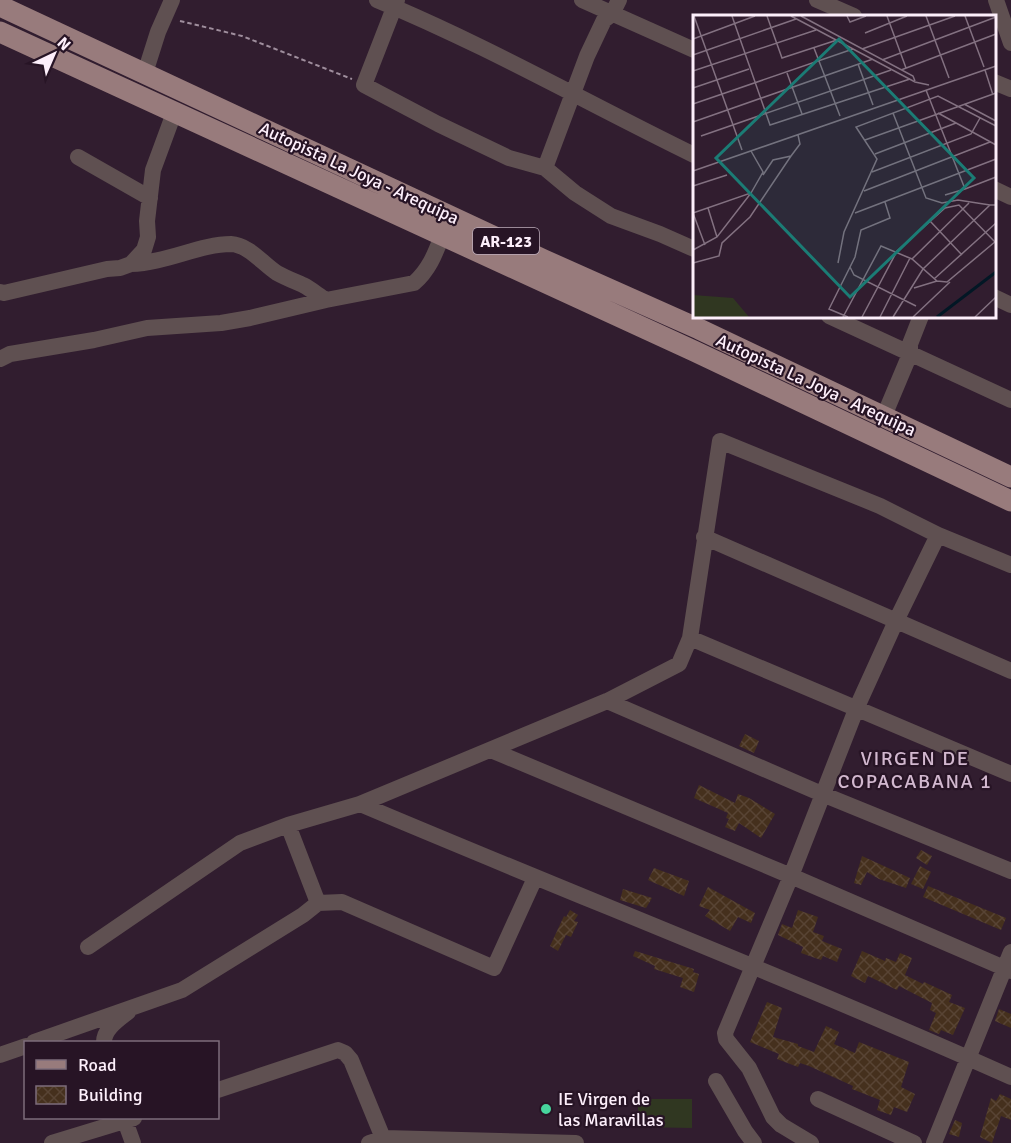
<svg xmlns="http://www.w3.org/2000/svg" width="1011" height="1143" viewBox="0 0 1011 1143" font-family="Signika,sans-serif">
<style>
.pitch{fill:#303721}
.building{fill:url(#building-cross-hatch)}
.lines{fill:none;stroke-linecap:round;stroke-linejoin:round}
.path{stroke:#9f8e9d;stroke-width:2;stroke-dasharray:4.5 3;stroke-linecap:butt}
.minor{stroke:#5f5051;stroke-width:16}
.major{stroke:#987b7c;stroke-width:21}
.poi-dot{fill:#47d49d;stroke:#271425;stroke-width:2}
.labels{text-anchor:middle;stroke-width:4.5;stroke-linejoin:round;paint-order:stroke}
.shield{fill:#271425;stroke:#bdadbb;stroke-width:1.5}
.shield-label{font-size:16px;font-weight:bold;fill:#fdeffb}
.street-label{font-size:18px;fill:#fdeffb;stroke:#271425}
.poi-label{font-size:18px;fill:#fdeffb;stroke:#271425;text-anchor:start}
.neighbourhood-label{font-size:20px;letter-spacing:1.5px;fill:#d2b8cf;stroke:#271425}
.inset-river{fill:none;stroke:#021725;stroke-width:3}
.inset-road{fill:none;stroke:#837181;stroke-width:1.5}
.view{fill:#1b7c75;fill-opacity:0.15;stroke:#1b7c75;stroke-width:3}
.inset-edge{fill:none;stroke:#fdeffb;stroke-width:3}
</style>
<defs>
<pattern id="building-cross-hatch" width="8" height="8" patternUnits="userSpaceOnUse" patternTransform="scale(1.5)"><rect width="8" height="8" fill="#45301d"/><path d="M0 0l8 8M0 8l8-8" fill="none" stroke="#584434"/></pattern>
</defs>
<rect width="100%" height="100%" fill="#311d2f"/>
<path class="pitch" d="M638,1099H692V1128L638,1127Z"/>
<path class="building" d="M745,734L759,741L754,753L739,746Z
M699,785L735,803L738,794L749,798L775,814L761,838L739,823L735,831L725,827L729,819L726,818L728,813L694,798Z
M921,850L932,856L927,865L916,858Z
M862,856L910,878L906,888L879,879L867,872L861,885L854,883Z
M920,866L931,872L923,889L911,884Z
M654,868L689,881L684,896L648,880Z
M928,886L1006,918L1001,930L923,897Z
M708,887L755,913L751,923L738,917L730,931L705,916L710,910L699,906Z
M623,889L652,898L646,908L620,900Z
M570,910L578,915L574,921L578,922L571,937L566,935L558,951L550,946L564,916L566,917Z
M798,910L818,917L813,932L824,936L822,941L842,949L837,962L823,956L821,960L801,953L803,947L778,935L782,924L792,928Z
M635,951L694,969L693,972L699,974L694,992L680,987L683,978L654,969L655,966L633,956Z
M862,951L885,961L886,958L896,962L900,953L912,958L905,975L923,984L924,982L952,995L949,1002L965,1008L953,1035L941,1030L939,1034L929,1030L936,1013L930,1010L932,1003L899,986L897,990L868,976L865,983L851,976Z
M767,1002L782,1008L773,1037L798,1044V1046L814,1052L826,1026L839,1032L834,1044L855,1053L859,1042L909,1062L901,1087L915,1094L907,1112L894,1107L891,1115L877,1110L880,1100L852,1089L853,1086L809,1066L800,1063L798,1067L777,1059L779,1054L750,1042Z
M999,1009L1011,1014V1028L995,1021Z
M1000,1094L1011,1099V1120L1001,1116L992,1143L980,1137L991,1098L996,1101Z
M955,1120L962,1123L959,1137L949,1134Z"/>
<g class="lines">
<path class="path" d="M180,21L242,36L352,79"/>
<path class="minor" d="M377,0C486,45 589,104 694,155
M397,0L364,85L438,124L509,158L545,168L575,193L611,216L660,234L694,249
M582,0L694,50
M817,0L854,16
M996,0L1011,43
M145,73L158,32L172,0
M994,82L1011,89
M78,157L150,198
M545,168L587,56L604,20L612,14L619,0
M994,189L1011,197
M131,264C166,263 200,244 231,244C249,245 263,264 277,273C286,278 294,281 303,285C311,289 318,295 326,300L414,283C429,270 435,254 442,236
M0,292L4,293L107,269L120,268L131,264L144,250L148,237L147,221L153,170L174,113
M994,297L1011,305
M829,316L1011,400
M0,359L10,354L94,340L147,328L221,323L250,318L326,300
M884,416L910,354V344L921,316
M704,537L1011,671
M690,638L1011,774
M607,701L822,794L1011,871
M491,750L791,876L1011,971
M360,804C577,896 796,981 1011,1077
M288,825L318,903
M88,947L240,843L288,825L360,804L607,701L679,664L690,638L720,441L880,506L938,535L1011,565
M34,1042L182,990L303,915L318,903L342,902L494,968L535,878
M104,1042C104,1029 118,1020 128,1012
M0,1055L26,1046
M716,1081L745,1131L754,1143
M218,1090L338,1050L345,1053L351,1060L385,1143
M818,1099L914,1143
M124,1118L133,1143
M52,1143L134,1118
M369,1143L384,1138L576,1143
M811,1143L781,1125L773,1117L749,1068L726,1039L725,1033L791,876L857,707L896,621L938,535
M934,1143L1011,952"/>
<path class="major" d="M0,6L544,260L699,329L1011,477
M0,32L694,351L1011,501"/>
</g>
<circle class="poi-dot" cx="546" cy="1109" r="6"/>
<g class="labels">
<rect class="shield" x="473" y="228" width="66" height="26" rx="4.5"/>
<g class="shield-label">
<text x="506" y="247">AR-123</text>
</g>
<g class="street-label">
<text transform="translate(359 173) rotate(25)" y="6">Autopista La Joya - Arequipa</text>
<text transform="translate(816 385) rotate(25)" y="6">Autopista La Joya - Arequipa</text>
</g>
<g class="poi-label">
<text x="558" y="1105">IE Virgen de<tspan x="558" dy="21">las Maravillas</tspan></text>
</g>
<g class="neighbourhood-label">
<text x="915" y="765">VIRGEN DE<tspan x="915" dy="23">COPACABANA 1</tspan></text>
</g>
</g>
<g transform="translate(693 15)">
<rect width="303" height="303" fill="#311d2f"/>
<path d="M0,280L40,283L56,302H0Z" fill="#303721"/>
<path class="inset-river" d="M244,302L303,257"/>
<path class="inset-road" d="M1,1L49,135M39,1L77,110L217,64M74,1L89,43L144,25M98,1L222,67L236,70M108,1L220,61L222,66M154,1L157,7L173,1M194,1L213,53M233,1L256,63M272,1L291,52M172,18L214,1M0,24L62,1M121,33L147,101M169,34L262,1M0,40L103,4M189,45L303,2M165,49L180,90M208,55L303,19M292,55L300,80M0,56L123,15M94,58L109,99M0,73L56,54M233,75L272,174L252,180M0,89L160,34M271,89L303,106M200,98L233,183L249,188L265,185L297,190M245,98L303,130M0,107L180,44M8,121L198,55M172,125L303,78M182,139L263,108M0,156L303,51M179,157L278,119L287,103M70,160L80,145L98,141L107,129L105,120M0,171L34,160M272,174L303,162M171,176L297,127M15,193L24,222M0,198L58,178L70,157L58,136M0,198L12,230M162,198L303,144M237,206L269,240M0,235L24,222L58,178M219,244L276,188M0,248L26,241L29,228L57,202L98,141M145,248L151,217L184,144L163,112L245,81L303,111M157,252L161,260L223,291M241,264L303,208M221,273L244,266M150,302L188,231L219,244L244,266L254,267L303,226M155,302L136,294L162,242L168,215L197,203L192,187M169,302L204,236L252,193L266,190L302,227M187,302L217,243M200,302L230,254L297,190H303M220,302L257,267M282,302L303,282"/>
<path class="view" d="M146,24L281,163L157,282L23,143Z"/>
<rect width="303" height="303" class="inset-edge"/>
</g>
<rect x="24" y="1041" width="195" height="78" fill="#271425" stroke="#7d6c7b" stroke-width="1.5"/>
<rect x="36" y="1060" width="30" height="9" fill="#987b7c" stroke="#7d6c7b" stroke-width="1.5"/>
<text x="78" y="1071" font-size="18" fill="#fdeffb">Road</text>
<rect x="36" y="1086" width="30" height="18" fill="url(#building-cross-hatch)" stroke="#7d6c7b" stroke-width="1.5"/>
<text x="78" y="1101" font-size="18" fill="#fdeffb">Building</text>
<g transform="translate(54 54) rotate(44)" stroke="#271425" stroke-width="4.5" paint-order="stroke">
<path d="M0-4.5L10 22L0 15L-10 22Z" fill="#fdeffb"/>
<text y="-9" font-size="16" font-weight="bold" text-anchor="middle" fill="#fdeffb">N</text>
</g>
</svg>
